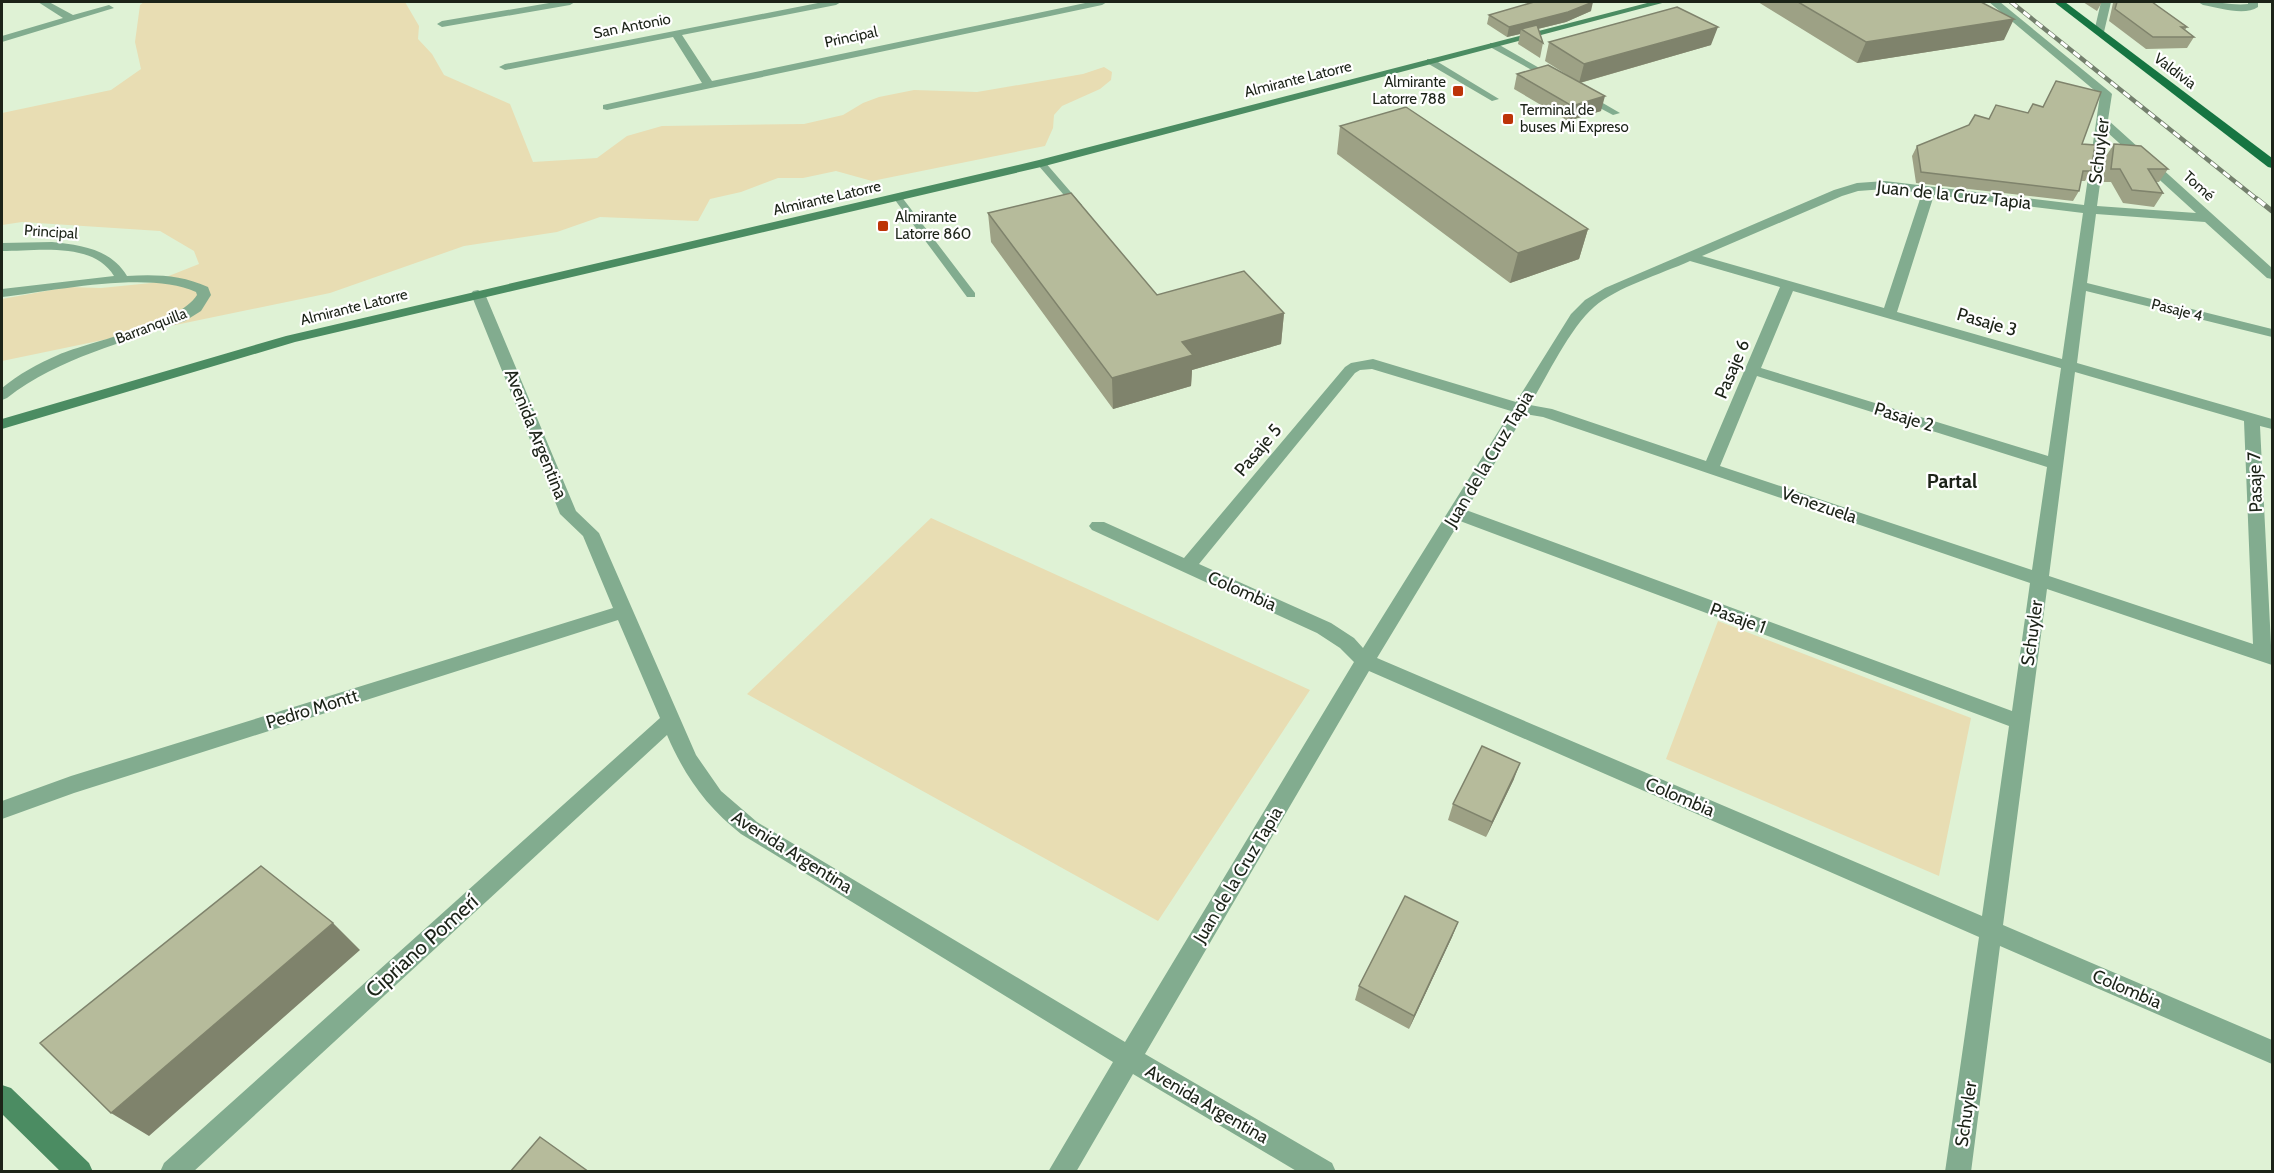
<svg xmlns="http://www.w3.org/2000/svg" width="2274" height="1173" viewBox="0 0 2274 1173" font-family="Cabin,sans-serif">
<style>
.green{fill:#e8ddb3}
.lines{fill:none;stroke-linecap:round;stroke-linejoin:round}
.lane{fill:#82ac8f;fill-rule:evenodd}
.street{fill:#82ac8f;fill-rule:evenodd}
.secondary{fill:#4b8c62;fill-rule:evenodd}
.primary{fill:#167542;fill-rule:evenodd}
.rail-far1-casing{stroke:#74806d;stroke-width:4.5}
.rail-casing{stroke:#74806d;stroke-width:5}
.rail-far1{stroke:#fff;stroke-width:3;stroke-dasharray:8;stroke-linecap:butt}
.rail{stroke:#fff;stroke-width:4;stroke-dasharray:10;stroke-linecap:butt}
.wall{fill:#9da185}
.shaded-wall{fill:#7f836c}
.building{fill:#b6bb9b;stroke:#7f836c;stroke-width:1.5}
.poi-dot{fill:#bd3408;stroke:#fff;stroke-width:2}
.labels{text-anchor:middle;stroke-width:4.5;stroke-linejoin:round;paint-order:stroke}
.far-street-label{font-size:15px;fill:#1c2318;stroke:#fff}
.far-poi-label{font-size:15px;fill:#1c2318;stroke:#fff;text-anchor:start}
.street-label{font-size:18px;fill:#1c2318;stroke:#fff}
.neighbourhood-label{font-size:20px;font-weight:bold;fill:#1c2318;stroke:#fff}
.near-street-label{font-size:21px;fill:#1c2318;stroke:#fff}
</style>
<rect width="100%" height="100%" fill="#dff2d5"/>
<path class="green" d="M144,2H405L419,26L418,39L432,54L444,75L510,104L533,162L597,158L627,136L662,126L804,124L843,115L863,103L879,97L914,90L977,92L1083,74L1104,67L1112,72L1111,80L1100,89L1062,106L1054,115L1053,128L1045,146L872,181L836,171L803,178H778L741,192L710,199L698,221L600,217L557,232L464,246L330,293L2,361V299L68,287L101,288L151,283L199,264L194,251L160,231L22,222L2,225V113L111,90L141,69L135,42L140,5Z
M931,518L1310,690L1158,921L747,694Z
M1718,621L1971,718L1939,876L1666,759Z"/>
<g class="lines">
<path class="lane" d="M1490,43H1496L1555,77L1548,79L1490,47Z
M1427,59H1433L1499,99L1492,101L1427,63Z
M1583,95H1589L1620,113L1613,115L1583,99Z
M1038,161H1044L1082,205V209H1076L1038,165Z
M895,196H901L975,293V297H967L895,200Z"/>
<path class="street" d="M38,2H49L73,15L109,5L114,8L2,42V36L63,18Z
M555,2H575L570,5L442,27L437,24L442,21Z
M823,2H841L836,5L682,35L712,81L1090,2H1107L1102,5L607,110L603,109V105L702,83L673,37L505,70L499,67L505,64Z
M1989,2H2000L2110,92L2112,94L2108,120L2272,268V279L2267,278L2205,222L2096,214L2087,283L2272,329V337L2086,291L2077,363L2272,419V429L2260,426L2272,665L2047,589L2003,925L2272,1040V1064L2000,946L1971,1172H1945L1979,937L1369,671L1145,1054L1332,1163L1336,1172H1298L1133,1074L1076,1172H1048L1113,1062L741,834C707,807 685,777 667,735L193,1172H160L164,1163L660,718L618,620L74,793L2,819V801L71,776L613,608L583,536L560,514L471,294L473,291L478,290L485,294L576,511L599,533L696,755L721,791L757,822L1125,1042L1354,662L1340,648L1317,633L1092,530L1089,526L1092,522H1104L1184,558L1345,367L1351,363L1373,359L1516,402L1571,314L1585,300L1605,288L1834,190L1857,183L1885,181L2084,205L2100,95ZM2107,132L2196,213L2097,206ZM1885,189L1922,193L1884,308L1702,256L1842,196L1858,191ZM1934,195L2083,213L2062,359L1897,312ZM1690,261L1780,287L1706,461L1552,409L1530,405C1547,376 1570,328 1594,307C1617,287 1661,274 1690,261ZM1793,291L2061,368L2048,456L1761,368ZM1372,369L1511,411L1363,648L1354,638L1331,623L1199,564L1355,373L1360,370ZM2075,372L2244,421L2253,644L2049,576ZM1757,376L2047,467L2032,570L1720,466ZM1525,414L1543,417L2030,583L2012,711L1466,510ZM1460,521L2009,726L1982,916L1377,658Z
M2101,2H2111L2104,32L2099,35L2094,32Z
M2198,2C2214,0 2231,6 2248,4V2H2258V7C2245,16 2219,8 2203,5Z
M52,242C81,245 111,249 127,276C155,274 182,275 208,287L211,295L201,311L185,321C123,343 60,357 7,398L2,400V388C19,374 37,364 58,355C93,340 178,325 197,295L196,292C149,270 54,291 2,297V289L114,276C93,241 36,251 2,251V243Z"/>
<path class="secondary" d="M1651,2H1666L1041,167L295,342L2,429V419L286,336L1039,160Z
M2,1085L11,1088L89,1163L93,1172H61L2,1114Z"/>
<path class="primary" d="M2054,2H2065L2272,158V168L2268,167Z"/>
<g class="rail-far1-casing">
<path id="rail-far1" d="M2011,2L2258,200"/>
</g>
<g class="rail-casing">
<path id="rail" d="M2257,199L2272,211"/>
</g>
<use href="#rail-far1" class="rail-far1"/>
<use href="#rail" class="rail"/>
</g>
<path class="wall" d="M1758,2H1981L2004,40L1857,63Z
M2083,2H2102L2097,11Z
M2112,2H2152L2187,27L2185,30L2194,37L2187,48L2146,49L2109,21L2113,3Z
M1591,11L1566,22L1538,29L1543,43L1540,58L1518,44L1520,34L1507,37L1487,24L1489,15Z
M1549,42L1711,45L1580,83L1601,111L1568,121L1514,89L1517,74L1575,80L1545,61Z
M2056,81L2082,144L2091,171L2085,181H2081L2079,191L2073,201L1916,183L1912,156L1917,146L1989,119L2028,113L2043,107Z
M1340,126L1588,229L1579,259L1510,283L1337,154Z
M2114,144L2168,169L2159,182H2156L2163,193L2154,207L2123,203L2111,182H2103L2106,156Z
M988,213L1157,295L1284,313L1281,344L1192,370L1191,386L1113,409L991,242Z
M1514,779L1486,837L1448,820L1453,804Z
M1458,922L1452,937L1409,1029L1355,1000L1359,986Z"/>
<path class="shaded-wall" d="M1593,2L1591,11L1566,22L1525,32L1521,29L1520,34L1507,37L1509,27Z
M2014,19L2004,40L1857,63L1866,42Z
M1718,27L1711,45L1579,83L1584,64Z
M1605,96L1601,111L1568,121L1572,106Z
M1588,229L1579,259L1510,283L1518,253Z
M1284,313L1281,344L1192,370L1191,386L1113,409L1112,378L1182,342Z
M1520,763L1514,779L1486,837L1492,822Z
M1458,922L1452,937L1409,1029L1414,1016Z
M333,923L360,950L149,1136L111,1113Z"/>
<path class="building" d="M1534,2H1593L1568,12L1509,27L1489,15Z
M1798,2H1981L2014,19L1866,42Z
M2117,2H2152L2187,27H2181L2194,37H2153L2115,9Z
M1677,7L1718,27L1584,64L1549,42Z
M1537,25L1543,43L1521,29Z
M1548,65L1605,96L1572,106L1517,74Z
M2056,81L2101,92L2082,144L2095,145L2091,171H2083L2079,191L1921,172L1917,146L1969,125L1975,115L1989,119L1996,105L2028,113L2033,104L2043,107Z
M1406,107L1588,229L1518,253L1340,126Z
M2114,144L2141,146L2168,169H2148L2163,193L2132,190L2120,169H2111Z
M1071,193L1157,295L1244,271L1284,313L1182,342L1193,355L1112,378L988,213Z
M1482,746L1520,763L1492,822L1453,804Z
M261,866L333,923L111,1113L40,1043Z
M1405,896L1458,922L1414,1016L1359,986Z
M540,1137L589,1172H510Z"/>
<g class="poi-dot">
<rect x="1452" y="85" width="12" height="12" rx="3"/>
<rect x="1502" y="113" width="12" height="12" rx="3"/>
<rect x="877" y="220" width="12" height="12" rx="3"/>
</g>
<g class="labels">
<g class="far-street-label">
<text transform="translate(632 26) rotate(-11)" y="5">San Antonio</text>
<text transform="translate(851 37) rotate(-12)" y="5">Principal</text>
<text transform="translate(2175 71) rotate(37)" y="5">Valdivia</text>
<text transform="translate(1298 79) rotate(-14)" y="5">Almirante Latorre</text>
<text transform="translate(2199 186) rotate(42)" y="5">Tomé</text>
<text transform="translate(827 198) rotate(-13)" y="5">Almirante Latorre</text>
<text transform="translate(51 232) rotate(4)" y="5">Principal</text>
<text transform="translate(354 307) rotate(-14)" y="5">Almirante Latorre</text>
<text transform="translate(2177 310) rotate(14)" y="5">Pasaje 4</text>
<text transform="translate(151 326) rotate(-21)" y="5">Barranquilla</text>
</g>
<g class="far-poi-label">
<text x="1446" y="87" text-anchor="end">Almirante<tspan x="1446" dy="17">Latorre 788</tspan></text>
<text x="1520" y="115">Terminal de<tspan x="1520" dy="17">buses Mi Expreso</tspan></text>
<text x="895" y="222">Almirante<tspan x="895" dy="17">Latorre 860</tspan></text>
</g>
<g class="street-label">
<text transform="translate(2099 151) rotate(-83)" y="6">Schuyler</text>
<text transform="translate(1954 195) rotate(6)" y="6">Juan de la Cruz Tapia</text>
<text transform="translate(1987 322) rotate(16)" y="6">Pasaje 3</text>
<text transform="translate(1732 369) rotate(-67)" y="6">Pasaje 6</text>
<text transform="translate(1904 417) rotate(17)" y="6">Pasaje 2</text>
<text transform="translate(536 434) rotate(68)" y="6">Avenida Argentina</text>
<text transform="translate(1258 450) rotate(-50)" y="6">Pasaje 5</text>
<text transform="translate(1489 459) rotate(-59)" y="6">Juan de la Cruz Tapia</text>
<text transform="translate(2255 482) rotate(-92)" y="6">Pasaje 7</text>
<text transform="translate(1819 505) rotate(19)" y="6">Venezuela</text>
<text transform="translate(1242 591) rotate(24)" y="6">Colombia</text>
<text transform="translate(1738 618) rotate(20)" y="6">Pasaje 1</text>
<text transform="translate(2032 633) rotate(-82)" y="6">Schuyler</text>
<text transform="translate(312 709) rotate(-17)" y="6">Pedro Montt</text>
<text transform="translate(1680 797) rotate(23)" y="6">Colombia</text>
<text transform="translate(792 852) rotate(32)" y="6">Avenida Argentina</text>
<text transform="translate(1238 875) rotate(-59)" y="6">Juan de la Cruz Tapia</text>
<text transform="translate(2127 989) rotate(23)" y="6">Colombia</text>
<text transform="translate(1207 1104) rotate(30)" y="6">Avenida Argentina</text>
<text transform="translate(1966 1114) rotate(-82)" y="6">Schuyler</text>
</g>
<g class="neighbourhood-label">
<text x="1952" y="488">Partal</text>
</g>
<g class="near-street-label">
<text transform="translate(422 946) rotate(-42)" y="7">Cipriano Pomerí</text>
</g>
</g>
<rect width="2274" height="1173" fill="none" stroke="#1c2318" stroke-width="6"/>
</svg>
